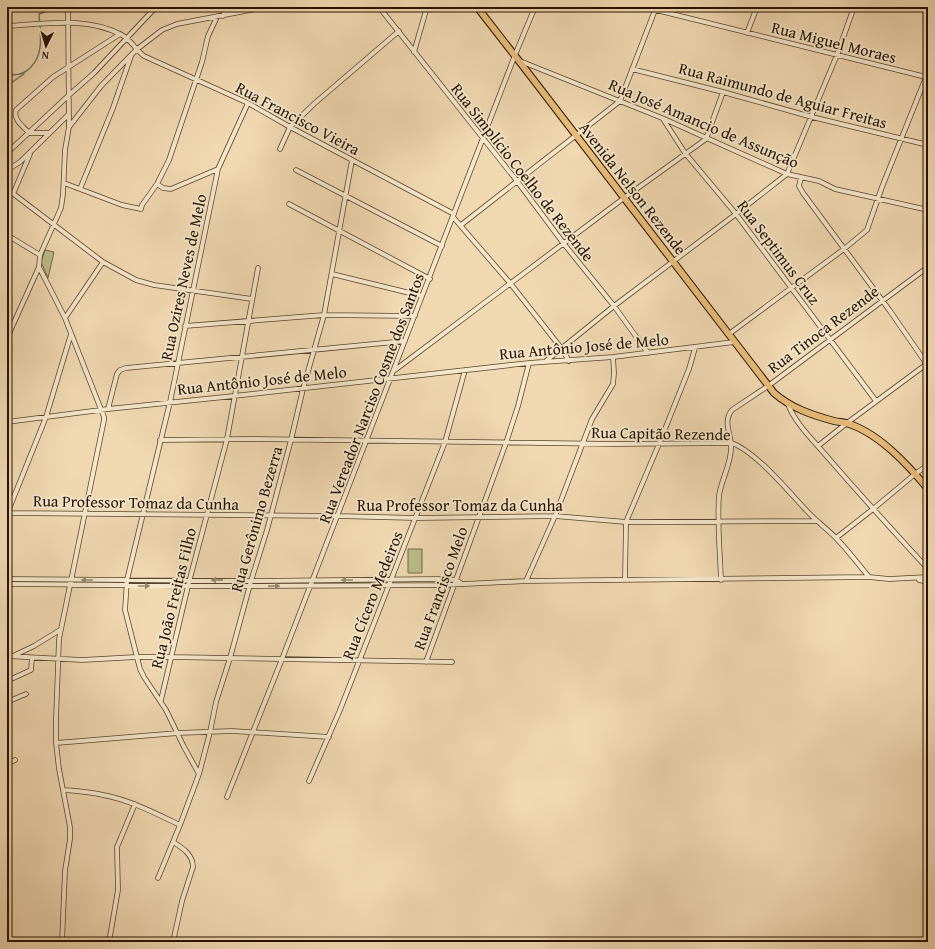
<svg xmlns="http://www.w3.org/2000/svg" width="935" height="949" viewBox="0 0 935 949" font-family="'Gentium Book Plus',serif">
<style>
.green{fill:#bcbe8a;stroke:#716845}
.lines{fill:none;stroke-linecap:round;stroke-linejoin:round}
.stream{stroke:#6c7764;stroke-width:1.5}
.street-casing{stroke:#58442c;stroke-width:5.5}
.primary-casing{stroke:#261200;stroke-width:8}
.street{stroke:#f5e6cc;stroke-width:4}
.primary{stroke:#e8bc78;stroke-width:6}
.oneway{fill:#988770}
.labels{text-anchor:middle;stroke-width:3.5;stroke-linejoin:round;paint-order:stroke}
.street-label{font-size:16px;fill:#261200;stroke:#f5e6cc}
</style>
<rect width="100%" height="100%" fill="#f0d8b1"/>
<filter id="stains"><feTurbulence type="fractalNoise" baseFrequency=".005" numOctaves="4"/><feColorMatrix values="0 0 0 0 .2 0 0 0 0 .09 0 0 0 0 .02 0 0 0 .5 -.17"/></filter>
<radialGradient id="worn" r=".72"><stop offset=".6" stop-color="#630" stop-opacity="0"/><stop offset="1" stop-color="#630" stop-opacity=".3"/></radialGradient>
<path class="green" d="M45,250L54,252L48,278L41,262Z
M408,549H422V573H408Z"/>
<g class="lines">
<path class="stream" d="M7,74C16,76 24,74 30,68C45,54 40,32 39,14L47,11L48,7
M7,88L11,83L24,74"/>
<g class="street-casing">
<path id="street" d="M379,7L517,181L564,244L614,306L648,353
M644,7L926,77L882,187L867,230L844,249L729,334
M913,7L928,11
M223,16L226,7
M7,26C45,24 87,16 122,35C130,39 136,50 144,56L248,103L290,127L454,214
M747,33L757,7
M414,52L427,7
M520,61L662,118L787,174L819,181L835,189L928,210
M632,69L723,92L812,117L928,145
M663,119L685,153L736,214L876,401
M69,127L101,86L136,50L162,30L177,24L266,7
M49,133H29C23,126 13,120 16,110L53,77L120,34
M280,149L290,127L315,103L399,31
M7,153L68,96L94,73L156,7
M7,170L20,162L68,115
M296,170L442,246
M801,178L799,186L803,193L890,311L928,366
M64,183L122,205L141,209L142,205L157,184L169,160L202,62L208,36L217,17
M157,184L163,188L171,189L218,169
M7,189L103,262L136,280L154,285L252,299
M80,189L113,108L131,56
M13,194L30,154
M289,204L430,279
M453,217L510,283L562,349L569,361
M461,225L620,101L655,10
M7,235L40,255
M39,267L65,318L104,417V420L59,639L56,719V743L59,769L70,827V839L65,871L62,942
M332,274L422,296
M65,318L103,262
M185,326L324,315L415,316
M7,338L39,267L40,255L61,208L63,194L65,150L69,127L68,7
M546,361L614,306L736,214L787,174L837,55L854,7
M395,370L624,198L706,139L723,92
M788,404C795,424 817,444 830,460C862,497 895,533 928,569
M108,409L117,374L120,370L126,368L405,341
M7,422L108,409L234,396L529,363L613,357L734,342
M160,440L251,439L617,444L732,443C756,452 788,491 806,510C815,520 826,528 835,537C847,549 858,564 869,577
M818,446L847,423L928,363
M7,513L338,516L416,518L555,516L626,522L816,521
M7,514L46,417L71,334
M836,538L873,509L915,474L928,465
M7,579L251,581L440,579L456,580L462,584
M625,580L626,522L659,444L689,369L695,348
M721,580C720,552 717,523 719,496C721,480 731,465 731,448C732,435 722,422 732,410L768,386L928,267
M919,580L928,582
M526,581L555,516L592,419L613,384L614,373L613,357
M7,584L250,586L444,585L526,581L869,577L889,579L928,577
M7,656L82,660L136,657H170L452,662
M13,656L34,646L60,630
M426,662L506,443L518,406L529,363
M7,681L31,670L32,658
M161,700L188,586L227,439L258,268
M7,702L26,694
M56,743L178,733L232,731L329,737
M7,764L15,760
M199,774L184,747L166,710L144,677L140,669L125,610L127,580L170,402L218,169L248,103
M309,781L340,710L445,442L465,370
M63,790C76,791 90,792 103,795C130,800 155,813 180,825
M227,797L282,659L515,55L535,7
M158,878L180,825L199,774L210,732L216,702L230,658L251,581L267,530L291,440L303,389L324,315L352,160
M109,942L118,890L117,847L135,804
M173,942L182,901L193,867C193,855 183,848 173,842"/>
</g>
<g class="primary-casing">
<path id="primary" d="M477,7L519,61L774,393C791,408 812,415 834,421C838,422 842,422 846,423C878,432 908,465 928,489"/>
</g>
<use href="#street" class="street"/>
<use href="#primary" class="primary"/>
</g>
<defs><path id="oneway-solid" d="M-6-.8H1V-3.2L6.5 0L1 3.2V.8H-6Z"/></defs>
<g class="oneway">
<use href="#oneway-solid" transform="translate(87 580) rotate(-180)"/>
<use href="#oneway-solid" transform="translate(217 580) rotate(-179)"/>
<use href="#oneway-solid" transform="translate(347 580) rotate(180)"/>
<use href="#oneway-solid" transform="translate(144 586)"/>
<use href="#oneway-solid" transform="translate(274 586) rotate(-1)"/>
</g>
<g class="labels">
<g class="street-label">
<text transform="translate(834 42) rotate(14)" y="6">Rua Miguel Moraes</text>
<text transform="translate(783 95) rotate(15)" y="6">Rua Raimundo de Aguiar Freitas</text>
<text transform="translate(298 118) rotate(28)" y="6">Rua Francisco Vieira</text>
<text transform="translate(704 123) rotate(23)" y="6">Rua José Amancio de Assunção</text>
<text transform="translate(523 172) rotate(52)" y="6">Rua Simplício Coelho de Rezende</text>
<text transform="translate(633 188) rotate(52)" y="6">Avenida Nelson Rezende</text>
<text transform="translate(779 252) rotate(53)" y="6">Rua Septimus Cruz</text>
<text transform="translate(183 277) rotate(-78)" y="6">Rua Ozires Neves de Melo</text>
<text transform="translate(823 329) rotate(-37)" y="6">Rua Tinoca Rezende</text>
<text transform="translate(584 346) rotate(-5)" y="6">Rua Antônio José de Melo</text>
<text transform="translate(262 380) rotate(-6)" y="6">Rua Antônio José de Melo</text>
<text transform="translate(371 398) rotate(-69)" y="6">Rua Vereador Narciso Cosme dos Santos</text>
<text transform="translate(661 433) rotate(1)" y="6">Rua Capitão Rezende</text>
<text transform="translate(136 502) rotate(1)" y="6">Rua Professor Tomaz da Cunha</text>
<text x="460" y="511">Rua Professor Tomaz da Cunha</text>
<text transform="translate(256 519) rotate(-74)" y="6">Rua Gerônimo Bezerra</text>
<text transform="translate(440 588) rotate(-70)" y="6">Rua Francisco Melo</text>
<text transform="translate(372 595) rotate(-68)" y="6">Rua Cícero Medeiros</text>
<text transform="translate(173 598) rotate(-76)" y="6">Rua João Freitas Filho</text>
</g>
</g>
<rect width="935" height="949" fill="none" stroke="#f0d8b1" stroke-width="24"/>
<rect x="8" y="8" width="919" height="933" fill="none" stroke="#261200" stroke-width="2"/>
<rect x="12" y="12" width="911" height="925" fill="none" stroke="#261200"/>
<g transform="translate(46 46) rotate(185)" stroke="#f5e6cc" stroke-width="3" paint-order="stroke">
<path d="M0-3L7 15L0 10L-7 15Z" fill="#261200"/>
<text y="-6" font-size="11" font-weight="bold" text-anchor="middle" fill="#261200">N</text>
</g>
<rect width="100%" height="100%" filter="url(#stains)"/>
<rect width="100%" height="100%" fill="url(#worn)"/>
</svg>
